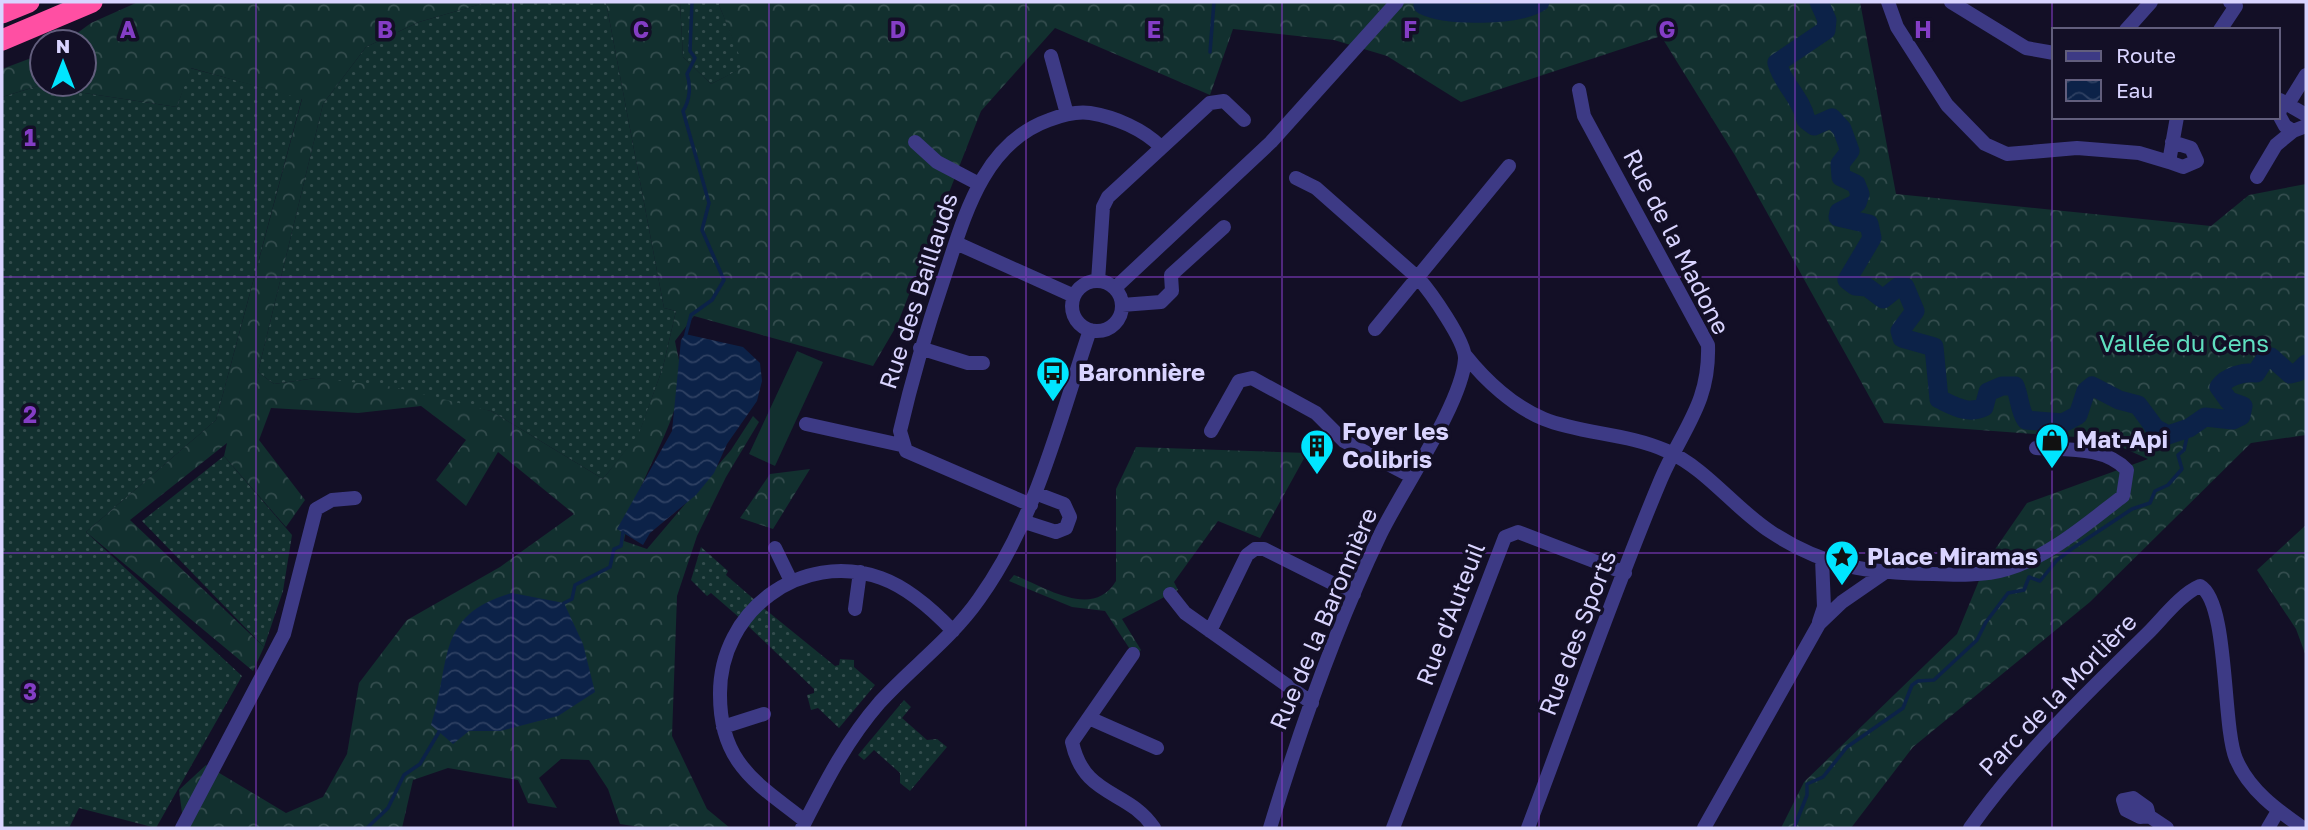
<svg xmlns="http://www.w3.org/2000/svg" width="2308" height="830" viewBox="0 0 2308 830" font-family="'Golos Text',sans-serif">
<style>
.grass{fill:url(#grass-dots)}
.forest{fill:url(#forest-crowns)}
.pitch{fill:#12302f}
.water{fill:url(#water-waves)}
.lines{fill:none;stroke-linecap:round;stroke-linejoin:round}
.stream{stroke:#0c2248;stroke-width:3.5}
.river{stroke:#0c2248;stroke-width:19}
.minor{stroke:#3d3a85;stroke-width:14}
.highway{stroke:#ff4fa3;stroke-width:21}
.grid{fill:none;stroke:#843dc5;stroke-width:2;stroke-opacity:0.55}
.labels{text-anchor:middle;stroke-width:7;stroke-linejoin:round;paint-order:stroke}
.street-label{font-size:24px;fill:#d9d4ff;stroke:#130f26}
.park-label{font-size:24px;fill:#5fe0c0;stroke:#130f26}
.poi-label{font-size:24px;font-weight:bold;fill:#d9d4ff;stroke:#130f26;text-anchor:start}
.grid-label{font-size:23px;text-anchor:middle;font-weight:bold;fill:#843dc5;stroke:#130f26;stroke-width:7;stroke-linejoin:round;paint-order:stroke}
</style>
<defs>
<pattern id="grass-dots" width="8" height="8" patternUnits="userSpaceOnUse" patternTransform="scale(1.75)"><rect width="8" height="8" fill="#12302f"/><path d="M2 2h.1M6 6h.1" fill="none" stroke="#344d4e" stroke-width="1.8" stroke-linecap="round"/></pattern>
<pattern id="forest-crowns" width="20" height="18" patternUnits="userSpaceOnUse" patternTransform="scale(1.75)"><rect width="20" height="18" fill="#12302f"/><path d="M2 6a3 3 0 1 1 6 0M12 15a3 3 0 1 1 6 0" fill="none" stroke="#344d4e"/></pattern>
<pattern id="water-waves" width="16" height="10" patternUnits="userSpaceOnUse" patternTransform="scale(1.75)"><rect width="16" height="10" fill="#0c2248"/><path d="M0 5q4-4 8 0t8 0" fill="none" stroke="#2f4163"/></pattern>
</defs>
<rect width="100%" height="100%" fill="#130f26"/>
<path class="grass" d="M488,2H606L664,308L676,311L663,367L639,434L603,479L491,411L316,378L274,384L258,372L323,104L366,47L419,22Z
M680,2H721L719,5L745,67L711,84L683,57Z
M190,68L302,98L216,420L86,532L242,676L156,828L79,808L69,828H2V97L38,86L177,107Z
M224,456L292,535L283,591L264,647L142,521Z
M701,547L728,571L726,575L756,601L741,619L711,593L707,596L691,580Z
M760,605L835,666L839,665L840,659L854,660V667L875,685L839,728L818,708L811,710L807,695L814,693V689L745,623Z
M904,700L911,707L902,718L927,740L937,739L947,747L910,791L900,783V773L874,750L864,760L858,755Z"/>
<path class="forest" d="M138,2H488L419,22L366,47L323,104L258,372L274,384L316,378L394,387L491,411L603,479L639,433L663,367L676,311L664,308L606,2H680L683,57L711,84L744,67L719,5L721,2H1860L1896,194L2211,226L2249,195L2306,184V435L2251,443L2090,602L1913,747L1851,828H1781L1804,782L1957,634L1987,561L2027,503L2148,459L2103,439L1884,423L1736,157L1661,36L1461,102L1387,56L1334,40L1233,29L1210,95L1055,28L981,111L897,325L873,366L694,316L675,341C677,354 683,371 681,384C671,440 633,485 624,541L647,549L731,450L753,416L759,422L726,477L697,536L677,596L672,736L707,809L730,828H646L620,824L608,789L589,760L561,759L539,778L557,808L528,803L518,780L448,768L413,780L402,828H184L179,790L206,765L286,813L323,797L347,754L359,683L407,620L500,567L574,514L498,452L466,506L436,480L466,440L421,406L358,413L271,408L259,440L305,500L286,527L224,456L227,443L130,520L264,647L253,671L86,532L216,420L302,99L191,68L177,107L38,86L2,97V69L42,54V84H84V42H65L91,23Z
M1136,447L1307,453L1260,538L1218,521L1174,582L1178,590L1122,619L1141,650L1135,657L1105,611L1072,607L1009,581L1014,575C1045,587 1093,620 1116,581V489Z
M810,469L773,529L740,518L770,474Z
M2306,525V656L2296,629L2257,570Z"/>
<path class="pitch" d="M797,351L823,362L775,466L749,454Z"/>
<path class="water" d="M685,334L743,347L760,363L762,381L757,401L727,444L714,473L696,495L650,533L643,545L617,529L672,431L681,340Z
M512,593L564,603L583,644L595,692L558,716L500,731H469L453,744L431,725C452,662 434,615 512,593Z"/>
<g class="lines">
<path class="stream" d="M1210,52L1214,2
M686,334L691,315L712,300L724,280L702,230L709,203L683,111C690,100 691,86 687,74L695,58L690,51L692,2
M564,603L572,599L575,585L610,567L614,549L621,546L623,532
M367,828L388,808L404,775L420,764L439,732
M1794,828L1807,795V784L1823,777L1847,747L1903,708L1912,685L1918,681L1934,680L1977,640L1986,622L2008,593L2024,590L2029,577L2040,581L2057,560L2073,548L2132,509L2150,503L2155,491L2168,485L2182,469L2178,455L2184,450L2189,428"/>
<path class="river" d="M1819,2L1827,20L1826,30L1777,63C1783,85 1801,97 1806,120L1814,126L1832,118L1842,129L1850,151L1840,164L1841,177L1856,184L1860,194L1857,203L1839,212L1838,217L1869,224L1872,238L1847,280L1855,286L1867,287L1883,299L1898,287H1905L1915,311L1900,331L1902,338L1934,347L1939,399C1954,406 1968,415 1984,407L1988,392L2002,386H2015C2020,398 2019,409 2026,420L2063,423L2078,415L2086,391L2092,386L2119,400L2138,405L2155,428L2168,435L2189,428L2205,417L2233,420L2241,416L2243,406L2229,401L2219,387C2227,376 2243,372 2256,373L2265,359L2271,357L2290,374L2298,372L2306,364
M1423,5C1448,17 1517,16 1540,2"/>
<path class="minor" d="M1888,2L1897,27L1947,105L1985,144L2007,154L2077,148L2139,153L2169,162L2177,117
M1951,2L2026,48L2054,53
M2126,30L2151,2
M2220,30L2236,6L2230,2
M1051,56L1067,114
M2280,100L2306,115
M2282,101L2279,115L2285,126L2293,131L2306,126
M2288,104L2306,75
M915,142L937,162L979,184
M2169,162L2183,167L2197,161L2191,148L2172,142
M2257,177L2276,145L2293,131
M956,243L1074,296
M1072 306a25 25 0 1 1 50 0a25 25 0 1 1-50 0Z
M1098,281L1103,207L1108,197L1210,103L1224,101L1244,120
M1115,288L1271,142L1397,2
M1122,305L1161,302L1172,291L1171,275L1224,227
M1375,329L1509,166
M920,348L968,363H983
M1466,356C1485,380 1514,407 1544,419C1581,434 1627,433 1667,451C1707,469 1734,508 1771,532C1826,568 1869,573 1933,574C1956,575 1984,576 2007,569C2049,557 2089,522 2123,496L2127,470C2104,446 2067,450 2036,448
M806,424L901,445
M1211,431L1239,381L1252,378L1316,413L1344,441L1411,476
M1031,505L906,451L900,431C912,379 927,328 944,278C964,218 982,144 1049,120C1062,115 1076,111 1090,113C1115,117 1143,129 1161,147
M1025,522L1056,532L1066,528L1070,517L1064,504L1035,493
M775,548L791,581
M1170,594L1185,613L1312,703
M855,609L860,572
M1819,622L1824,607L1822,559
M1210,631L1247,555L1255,549H1264L1354,594
M1133,654L1072,742C1084,798 1128,789 1154,828
M1089,718L1157,748
M723,727L764,714
M2149,816L2140,817L2126,810L2123,800L2133,798L2147,808L2149,816L2167,828
M805,821C782,802 755,786 738,761C725,742 720,718 720,695C719,611 801,550 881,578C909,588 933,610 953,631
M182,828L284,634L316,509L332,500L355,498
M802,828C825,783 846,741 880,702C912,667 951,639 979,599C1036,520 1059,421 1090,330
M1270,828C1300,729 1335,629 1380,535C1401,491 1462,404 1465,359C1466,342 1430,291 1418,278L1316,188L1296,178
M1393,828L1505,537L1518,532L1625,573
M1528,828C1572,712 1613,593 1661,479C1683,428 1710,403 1708,345L1584,116L1579,90
M1704,828L1819,624L1842,602L1884,573
M1970,828C2020,757 2086,694 2148,633C2163,618 2181,594 2200,586C2229,602 2222,726 2236,759C2249,790 2277,810 2303,828
M2268,828L2278,811"/>
<path class="highway" d="M2,13L29,2
M2,40L92,2"/>
</g>
<path class="grid" d="M256,2V828M513,2V828M769,2V828M1026,2V828M1282,2V828M1539,2V828M1795,2V828M2052,2V828M2,277H2306M2,553H2306"/>
<defs>
<g id="bus-pin" transform="scale(1.75)"><path d="M0 17L-7.5 6A9.5 9.5 0 1 1 7.5 6Z" fill="#00e5ff" stroke="#130f26"/><path d="M-5-6H5V4H4V6H2V4H-2V6H-4V4H-5ZM-3.5-4V0h7V-4ZM-3.5 1.2v1.5H-2V1.2ZM2 1.2v1.5H3.5V1.2Z" fill="#111"/></g>
<g id="shop-pin" transform="scale(1.75)"><path d="M0 17L-7.5 6A9.5 9.5 0 1 1 7.5 6Z" fill="#00e5ff" stroke="#130f26"/><path d="M-5-2.5h2.3a2.7 3.5 0 0 1 5.4 0H5L5.5 6h-11ZM-1.5-2.5h3a1.5 2.3 0 0 0-3 0Z" fill="#111"/></g>
<g id="building-pin" transform="scale(1.75)"><path d="M0 17L-7.5 6A9.5 9.5 0 1 1 7.5 6Z" fill="#00e5ff" stroke="#130f26"/><path d="M-4-6H4V6H1V3H-1V6H-4ZM-2.5-4.3h1.7v1.8h-1.7ZM.8-4.3h1.7v1.8H.8ZM-2.5-1h1.7V.8h-1.7ZM.8-1h1.7V.8H.8Z" fill="#111"/></g>
<g id="sight-pin" transform="scale(1.75)"><path d="M0 17L-7.5 6A9.5 9.5 0 1 1 7.5 6Z" fill="#00e5ff" stroke="#130f26"/><path d="M0-6L1.8-2.2L6-1.7L2.9 1.2L3.7 5.4L0 3.3L-3.7 5.4L-2.9 1.2L-6-1.7L-1.8-2.2Z" fill="#111"/></g>
</defs>
<g fill-rule="evenodd">
<use href="#bus-pin" x="1053" y="373"/>
<use href="#shop-pin" x="2052" y="440"/>
<use href="#building-pin" x="1317" y="446"/>
<use href="#sight-pin" x="1842" y="557"/>
</g>
<g class="labels">
<g class="street-label">
<text transform="translate(1676 242) rotate(63)" y="8">Rue de la Madone</text>
<text transform="translate(919 291) rotate(-72)" y="8">Rue des Baillauds</text>
<text transform="translate(1451 614) rotate(-69)" y="8">Rue d'Auteuil</text>
<text transform="translate(1324 619) rotate(-67)" y="8">Rue de la Baronnière</text>
<text transform="translate(1578 633) rotate(-69)" y="8">Rue des Sports</text>
<text transform="translate(2058 695) rotate(-46)" y="8">Parc de la Morlière</text>
</g>
<g class="park-label">
<text x="2184" y="352">Vallée du Cens</text>
</g>
<g class="poi-label">
<text x="1078" y="381">Baronnière</text>
<text x="1342" y="440">Foyer les<tspan x="1342" dy="28">Colibris</tspan></text>
<text x="2076" y="448">Mat-Api</text>
<text x="1867" y="565">Place Miramas</text>
</g>
</g>
<g class="grid-label">
<text x="128" y="38">A</text>
<text x="385" y="38">B</text>
<text x="641" y="38">C</text>
<text x="898" y="38">D</text>
<text x="1154" y="38">E</text>
<text x="1410" y="38">F</text>
<text x="1667" y="38">G</text>
<text x="1923" y="38">H</text>
<text x="30" y="146">1</text>
<text x="30" y="423">2</text>
<text x="30" y="700">3</text>
</g>
<rect width="2308" height="830" fill="none" stroke="#d9d4ff" stroke-width="7"/>
<rect x="2052" y="28" width="228" height="91" fill="#130f26" stroke="#625e7d" stroke-width="2"/>
<rect x="2066" y="51" width="35" height="10" fill="#3d3a85" stroke="#625e7d" stroke-width="2"/>
<text x="2116" y="63" font-size="21" fill="#d9d4ff">Route</text>
<rect x="2066" y="80" width="35" height="21" fill="url(#water-waves)" stroke="#625e7d" stroke-width="2"/>
<text x="2116" y="98" font-size="21" fill="#d9d4ff">Eau</text>
<g transform="translate(63 63)"><circle r="33" fill="#130f26" stroke="#625e7d" stroke-width="2"/>
<path d="M0-5L12 26L0 18L-12 26Z" fill="#00e5ff"/>
<text y="-10" font-size="19" font-weight="bold" text-anchor="middle" fill="#d9d4ff">N</text>
</g>
</svg>
